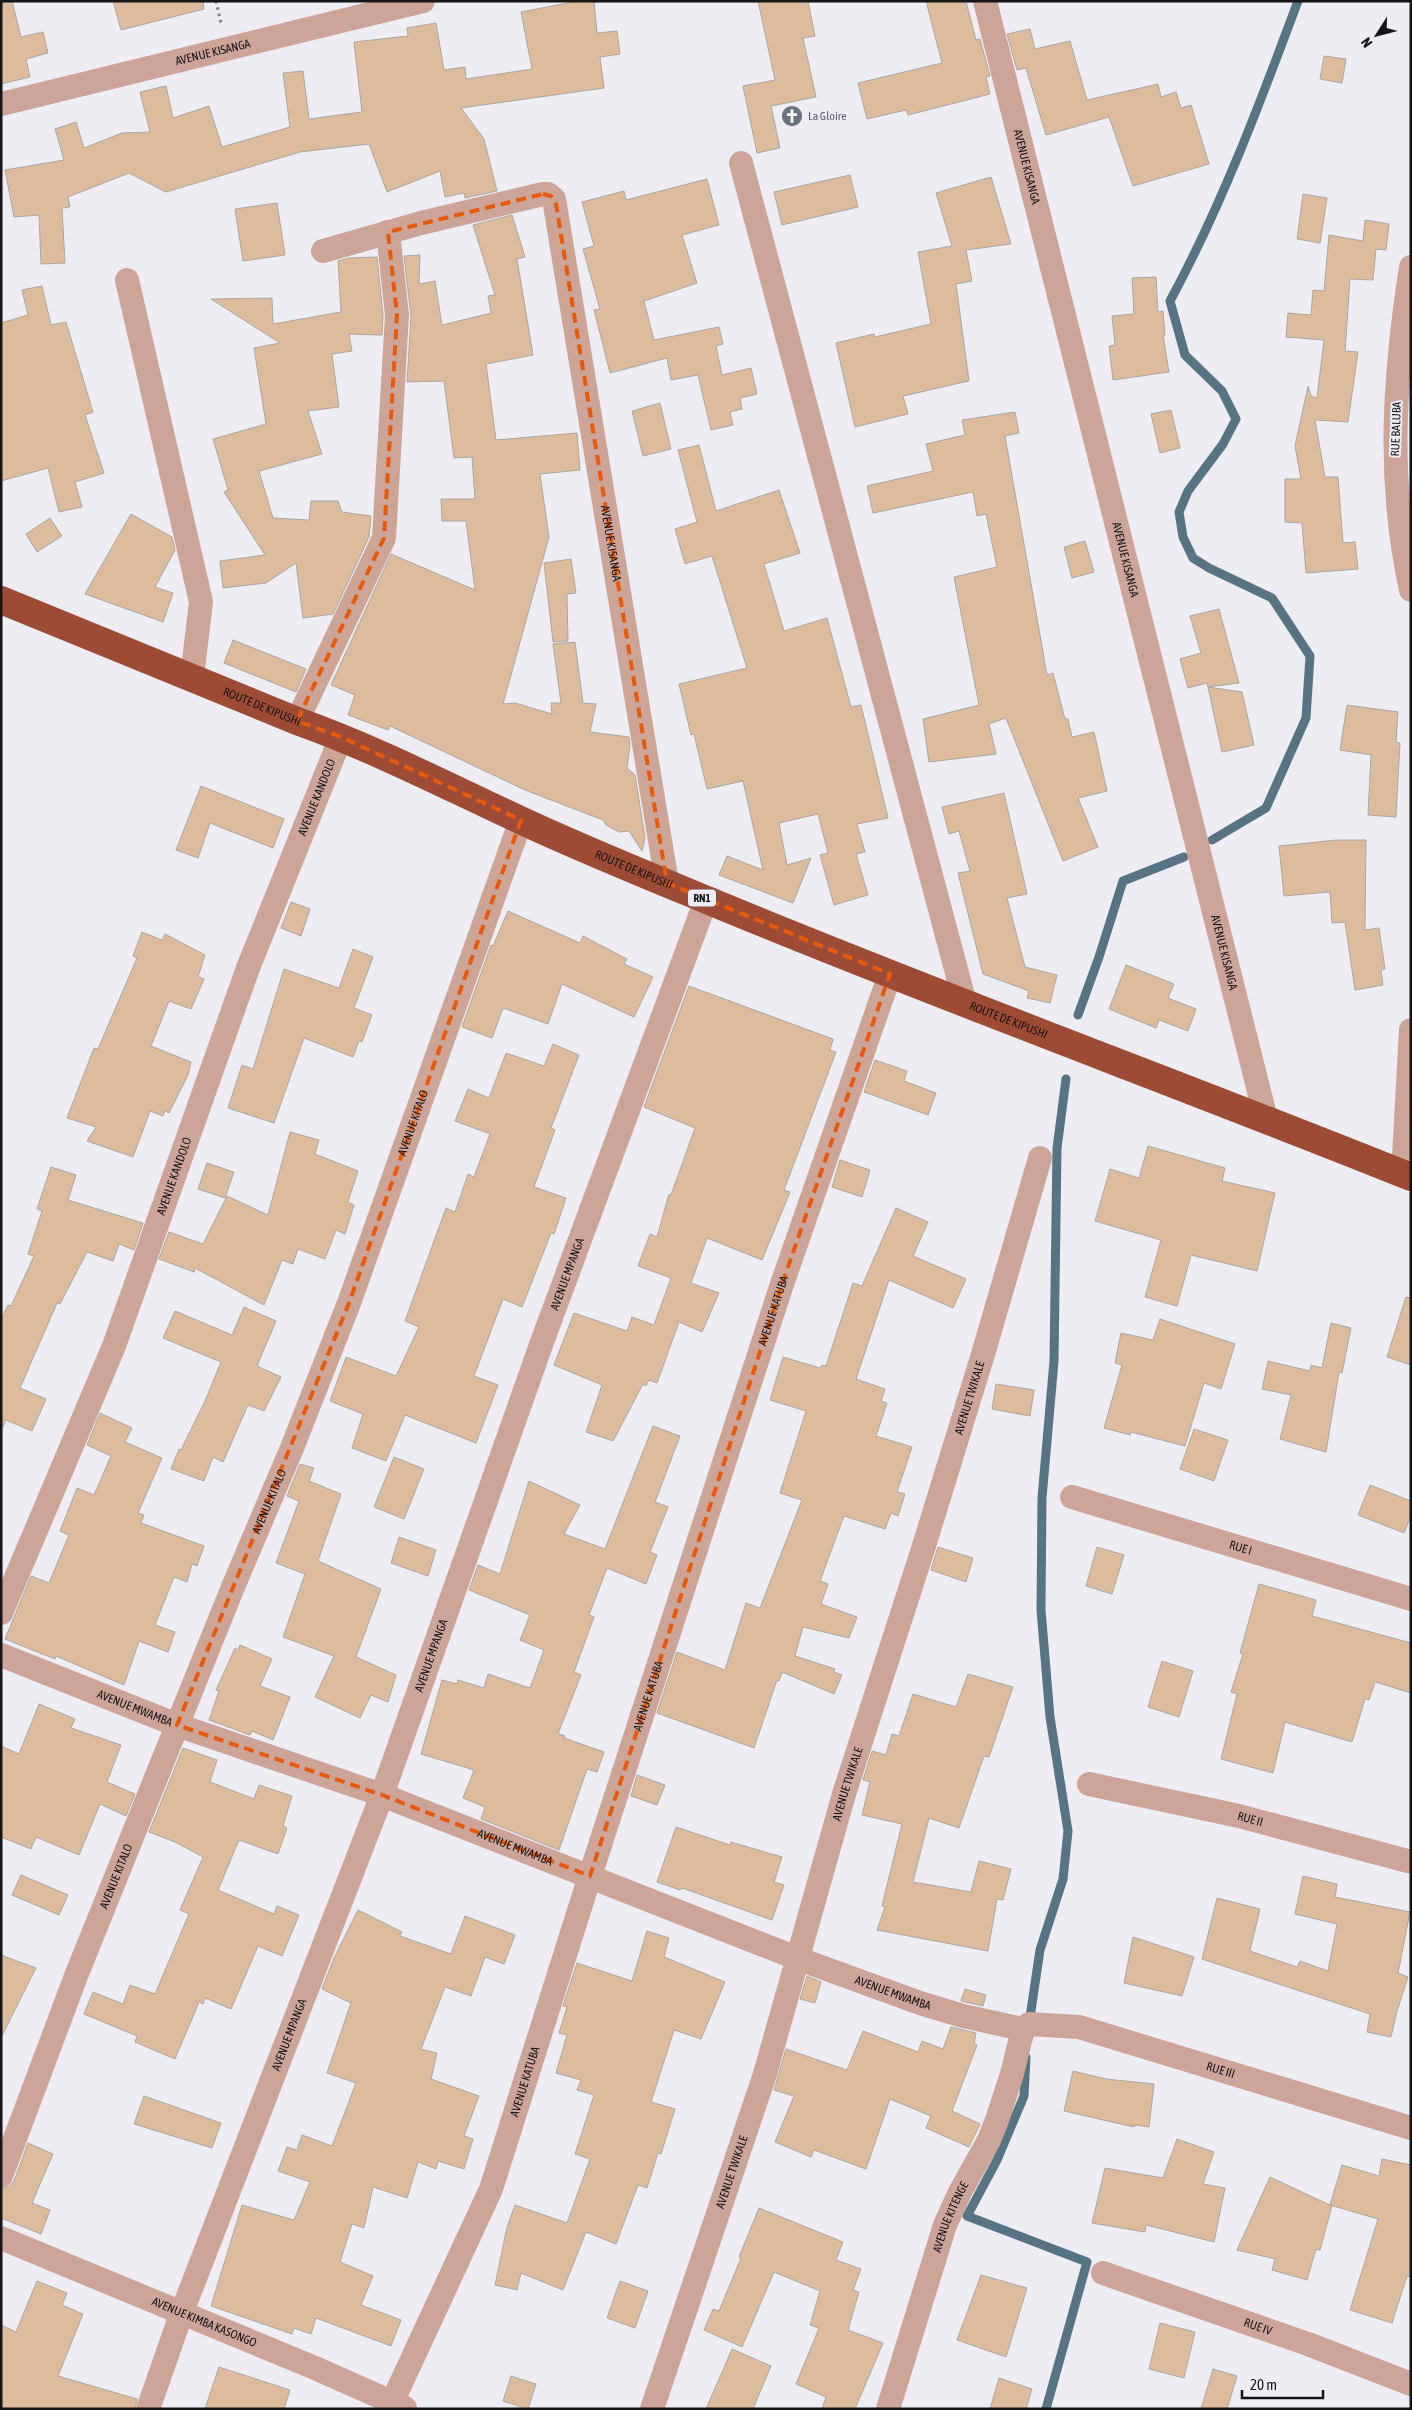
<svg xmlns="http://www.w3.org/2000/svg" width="1412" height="2410" viewBox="0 0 1412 2410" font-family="'Asap Condensed',sans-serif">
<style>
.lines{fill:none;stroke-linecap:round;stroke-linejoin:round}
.stream{stroke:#567484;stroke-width:9}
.building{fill:#ddbc9d;stroke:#aca7a3}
.path{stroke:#818185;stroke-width:3;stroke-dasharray:2.5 4;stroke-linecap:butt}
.street{stroke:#cda498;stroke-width:24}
.highway{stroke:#9e4b35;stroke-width:28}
.marked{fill:none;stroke:#e8590c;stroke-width:4;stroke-dasharray:10 6;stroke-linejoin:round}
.labels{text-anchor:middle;stroke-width:4;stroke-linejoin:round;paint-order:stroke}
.shield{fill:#ededf3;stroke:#565659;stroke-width:1}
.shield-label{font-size:11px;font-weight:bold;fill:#151517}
.street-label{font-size:12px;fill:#151517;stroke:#ededf3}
.worship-label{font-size:12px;fill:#5b616d;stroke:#ededf3;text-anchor:start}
</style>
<rect width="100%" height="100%" fill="#ededf3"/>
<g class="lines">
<path class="stream" d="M1212,840L1266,808L1306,718L1310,656L1272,598L1209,568L1193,558L1183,537L1179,512L1188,491L1223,444L1236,419L1222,391L1185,355L1170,301C1222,205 1260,103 1298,1
M1078,1015L1099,957L1123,881L1184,857
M1029,2024L1040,1950L1063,1879L1068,1831L1050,1717L1041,1610L1042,1498L1054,1361L1057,1148L1066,1079
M1026,2057L1024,2096L997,2160L967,2216L1087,2262L1046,2409"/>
</g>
<path class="building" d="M1,1H12L21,37L43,32L48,53L26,59L30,77L1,84Z
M113,1H203L204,9L121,30Z
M578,1H594L597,33L617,31L620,54L600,57L604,88L461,108L484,139L497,191L465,198L464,193L445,197L440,171L387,192L369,144L300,152L166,192L129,173L68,197L70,207L62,208L65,263L41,264L39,215L14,217L5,170L64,160L55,129L76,122L84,148L122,133L150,132L140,92L166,86L173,118L209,106L222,147L290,127L283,73L303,71L309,119L362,112L354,42L408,36L407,28L436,23L444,70L465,67L466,79L532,69L521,12Z
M758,1H808L815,36L803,38L816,97L771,106L780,148L757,153L743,86L775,80Z
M926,1H966L976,40L980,39L990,76L986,77L990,94L908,115L906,110L867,119L858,83L942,63Z
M1030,29L1035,49L1070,41L1087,100L1158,84L1161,97L1176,92L1181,108L1191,105L1209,164L1133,186L1109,117L1046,135L1026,68L1017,70L1007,34Z
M1324,56L1346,59L1342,83L1320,79Z
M850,175L858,207L782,225L774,192Z
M991,177L1011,244L966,250L972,281L956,284L969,381L903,396L908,414L855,427L836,343L874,334L875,337L931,324L918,252L952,246L936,193Z
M707,179L719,225L682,235L697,283L644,301L654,340L719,327L723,344L716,346L722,375L751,368L757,394L740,398L742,409L730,412L733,425L711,430L698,375L671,380L667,358L610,373L594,310L600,309L583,249L594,246L582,202L624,191L626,200Z
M1303,194L1327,198L1320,243L1297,239Z
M277,203L285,255L243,261L235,209Z
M512,215L525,257L517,259L533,355L486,364L496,440L577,433L580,470L540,474L549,537L503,704L515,703L552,714L551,703H561L553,644L575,642L583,703L596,704L590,732L629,737L630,745L627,768L635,775L645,837L642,851L629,831L619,832L606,825L603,820L525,790L390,726L388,730L348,715L355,695L331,685L391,554L475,590L466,521H442L441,499H475L472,457L454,458L444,381L407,382L411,316L404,256L420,255L419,284L435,281L442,325L491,313L488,296L495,295L473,225Z
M1365,220L1389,224L1386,250L1376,249L1373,280L1350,279L1345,351L1358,352L1348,422L1315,420L1325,477H1338L1343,543L1355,542L1358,569L1306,573L1302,523L1285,522V479H1301L1295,446L1308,386L1311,396L1317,398L1324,340L1286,337L1288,313L1311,315L1313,290L1324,291L1329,235L1363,241Z
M377,257L383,315L382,335L349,334L352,351L332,354L339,407L308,411L322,454L259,471L273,518L309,520L311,501H338L342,512L371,516L369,537L333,614L303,618L296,563L266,583L223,588L220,561L265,555L224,492L228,490L213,439L266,424L254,348L280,343L211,299L272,298L273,324L341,312L338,261L349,258Z
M1156,277L1158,312L1163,311L1165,335H1163L1169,372L1113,380L1109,346L1115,345L1112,316L1134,314L1132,278Z
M42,286L51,325L66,322L93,412L85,415L104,473L75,482L82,507L59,512L48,468L1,481V323L28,315L22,290Z
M660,403L671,449L643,456L632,411Z
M1171,410L1180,448L1160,453L1151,414Z
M1015,412L1019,433L1005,436L1047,675L1053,673L1065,719H1068L1072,737L1094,732L1107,791L1078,798L1098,847L1063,861L1006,718L989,724L996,754L929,762L923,719L979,705L954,577L997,567L986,514L977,516L973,492L873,513L867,486L933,471L926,444L965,435L962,420Z
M699,445L716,511L779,490L800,553L764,564L784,631L827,618L851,707L861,705L888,818L857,824L865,852L856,854L868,895L834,905L820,855L828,853L818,814L779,823L787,865L811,858L793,903L719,875L727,856L763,870L743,781L707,789L694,734L691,735L679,684L747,668L712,556L685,564L675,529L697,522L678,450Z
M131,514L172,537L175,550L155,587L173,593L163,622L85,594Z
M50,518L62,536L37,552L26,534Z
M1085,541L1094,572L1072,578L1064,547Z
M571,559L576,593L567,594L568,641L553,642L544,563Z
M1219,609L1239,683L1208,687L1207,683L1188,688L1180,659L1201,653L1190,616Z
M233,640L306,669L296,692L224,663Z
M1208,687L1242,692L1254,745L1222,752Z
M1347,705L1398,712L1396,742L1400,743L1396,817L1368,815L1371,755L1340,750Z
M201,786L284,819L273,848L210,823L198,858L176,850Z
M1004,793L1027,894L1007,898L1025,967L1057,975L1050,1003L1027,998L1029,991L983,974L958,873L970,871L959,831L949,834L942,807Z
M1337,840H1366L1365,930L1379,928L1385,969L1381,970L1383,985L1355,990L1345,922L1332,923L1330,892L1284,896L1279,846Z
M291,902L310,909L301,936L281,928Z
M508,911L580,943L583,936L627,959L624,964L653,977L634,1017L562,984L548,1024L503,1008L492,1038L462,1027L491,945L493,946Z
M142,932L162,940L165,934L205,955L198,977L204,979L191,1009L169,1001L151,1046L191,1062L188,1075L169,1113L165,1111L163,1116L150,1111L133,1157L87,1141L96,1127L67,1118L94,1048L98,1049L137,958L133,956Z
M353,949L373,957L354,1008L372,1015L362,1042L359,1041L353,1057L304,1038L274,1123L228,1108L242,1065L253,1069L284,969L339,988Z
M1126,965L1174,984L1168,998L1196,1009L1188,1031L1159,1020L1156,1028L1109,1009Z
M689,986L833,1039L830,1050L836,1052L784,1190L790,1192L762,1260L707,1238L691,1283L719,1293L702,1332L679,1322L657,1383L649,1380L646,1386L643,1384L613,1441L586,1432L602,1385L554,1365L574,1313L627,1331L632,1317L654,1325L671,1278L638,1266L650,1234L657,1237L669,1194L671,1195L695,1128L644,1107Z
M553,1044L579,1055L551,1128L555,1130L534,1187L566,1198L554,1234L551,1233L522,1307L503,1299L474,1376L498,1385L476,1443L405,1415L386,1461L352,1448L363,1414L330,1401L346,1357L396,1376L419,1327L405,1321L446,1208L455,1212L468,1174L474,1177L490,1134L455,1121L468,1089L489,1098L506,1053L544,1066Z
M875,1060L907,1071L904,1081L936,1093L928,1115L864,1092Z
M290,1132L319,1140L315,1154L358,1171L348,1202L354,1205L345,1234L336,1230L325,1259L298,1249L293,1264L282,1260L264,1305L195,1268L194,1272L159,1259L169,1232L203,1244L227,1196L268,1215Z
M1148,1146L1225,1168L1222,1181L1275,1193L1257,1271L1191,1255L1177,1306L1145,1297L1161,1240L1095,1221L1110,1169L1139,1178Z
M840,1160L870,1170L862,1197L832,1187Z
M207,1163L234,1172L225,1198L198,1189Z
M51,1167L76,1175L68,1200L143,1223L134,1250L119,1244L113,1261L87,1252L60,1304L57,1303L20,1388L46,1399L32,1431L6,1420L1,1431V1319L8,1305L11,1306L34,1256L28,1254L42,1211L37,1209Z
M896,1208L928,1222L913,1256L966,1279L953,1308L889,1280L856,1379L885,1389L881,1401L887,1403L876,1436L912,1447L897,1492L905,1494L898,1516L891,1513L885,1529L844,1516L820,1581L828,1584L821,1604L857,1617L849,1638L803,1627L795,1656L835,1669L834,1672L842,1675L834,1694L782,1672L779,1681L777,1680L754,1748L657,1713L677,1652L725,1670L746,1603L760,1608L802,1500L780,1493L806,1411L770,1400L783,1357L820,1368L822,1365L826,1366L853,1283L862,1286Z
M1406,1297L1411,1298V1365L1387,1357Z
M244,1307L276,1321L257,1366L281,1377L264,1411L248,1405L223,1462L213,1457L204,1481L171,1469L179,1449L181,1450L205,1401L221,1362L163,1338L175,1311L232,1335Z
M1160,1319L1235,1344L1221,1389L1204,1383L1185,1446L1131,1432L1130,1435L1104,1428L1122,1365L1115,1363L1121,1333L1153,1340Z
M1331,1323L1351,1328L1342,1373L1339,1372L1326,1452L1280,1439L1291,1395L1262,1389L1268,1361L1310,1371L1311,1365L1322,1368Z
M996,1384L1034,1390L1030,1416L992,1409Z
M100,1413L132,1428L125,1442L162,1458L138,1513L144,1515L141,1523L204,1546L197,1566L192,1564L187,1582L174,1577L155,1625L175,1632L168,1652L139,1641L124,1685L56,1656L55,1659L5,1639L31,1576L49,1583L69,1535L60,1531L77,1488L94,1495L111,1456L87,1445Z
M653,1426L680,1436L655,1502L668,1507L650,1552L657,1555L646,1584L607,1568L589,1615L594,1617L574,1672L581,1675L558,1734L565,1736L564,1738L604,1752L597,1772L587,1769L559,1850L481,1819L485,1807L463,1798L474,1770L421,1754L442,1680L457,1684L458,1680L484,1688L488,1674L530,1688L544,1650L520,1640L530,1615L469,1590L478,1565L500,1574L529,1481L580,1505L564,1534L605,1549Z
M1194,1429L1228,1440L1214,1481L1180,1469Z
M394,1457L424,1469L404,1519L374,1507Z
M300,1464L314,1468L309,1481L341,1494L318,1561L381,1589L356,1657L396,1675L388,1702L371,1695L360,1718L315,1697L334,1656L283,1637L305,1574L276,1563L299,1501L287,1496Z
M1370,1485L1411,1501V1516L1404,1533L1358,1515Z
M399,1537L436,1550L428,1576L391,1563Z
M938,1547L973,1558L966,1582L931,1570Z
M1097,1547L1124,1555L1112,1594L1086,1586Z
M1259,1584L1316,1600L1312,1616L1411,1643V1693L1375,1682L1369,1700L1365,1699L1352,1742L1285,1722L1273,1773L1221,1759L1237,1694L1231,1692L1243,1654L1240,1653Z
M240,1645L272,1659L260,1686L290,1697L273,1740L252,1731L250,1735L209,1720L219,1691L216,1690L235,1648L238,1650Z
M1162,1661L1193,1671L1179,1717L1148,1707Z
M968,1674L1013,1687L989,1757L984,1756L959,1828L929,1818L913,1882L971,1892L979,1861L1011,1869L1003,1900L997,1899L988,1951L877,1930L885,1907L882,1906L902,1824L862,1815L870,1782L863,1780L872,1751L886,1755L892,1734L899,1736L913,1694L956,1707Z
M39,1704L75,1719L71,1728L121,1745L107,1782L135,1794L126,1816L100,1804L79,1855L36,1837L31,1849L1,1837V1746L19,1754Z
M183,1748L217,1760L210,1782L254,1799L259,1785L292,1796L283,1826L287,1828L278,1854L239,1840L218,1890L274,1914L277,1906L299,1915L282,1956L258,1946L231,2009L205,1998L203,2004L199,2002L175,2059L135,2042L137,2036L84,2014L93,1992L123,2004L130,1985L155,1994L189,1914L180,1910L203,1857L175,1842L149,1832Z
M637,1775L665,1785L657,1805L631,1796Z
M676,1827L730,1845L731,1842L782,1857L774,1882L784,1885L772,1920L682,1888L680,1890L657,1882Z
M21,1875L68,1895L59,1915L12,1895Z
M1303,1876L1337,1884L1335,1897L1410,1912L1398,1973L1408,1977L1397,2011L1391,2037L1367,2032L1370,2014L1202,1959L1217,1898L1260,1909L1250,1951L1297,1967L1300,1961L1328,1971L1337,1924L1295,1914Z
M358,1910L402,1932L400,1936L451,1954L465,1916L515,1935L504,1964L485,1957L471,1996L445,1987L421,2049L437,2053L431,2079L479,2096L464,2136L473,2139L464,2169L438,2161L436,2169L418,2162L407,2198L373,2187L364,2228L352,2224L340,2262L373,2276L361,2305L401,2320L391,2346L316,2318L311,2334L294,2328L292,2334L211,2306L242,2205L294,2220L310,2182L278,2171L287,2147L297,2150L302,2135L332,2146L356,2083L327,2073L351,2003L322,1989L334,1958Z
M647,1931L669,1938L664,1957L725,1982L701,2039L674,2030L651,2102L675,2109L661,2154L658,2153L647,2188L638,2185L616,2244L586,2232L563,2290L521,2273L517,2290L495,2285L507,2227L515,2205L567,2223L590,2159L575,2154L594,2095L577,2090L581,2080L556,2073L567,2035L559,2033L567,2007L563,2006L577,1963L632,1981Z
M1133,1937L1194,1957L1182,1996L1124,1983Z
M1,1955L36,1968L1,2038Z
M807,1976L821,1982L815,2003L800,1999Z
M965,1989L986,1995L983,2006L961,2001Z
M951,2027L976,2033L974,2043L977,2045L952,2111L980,2124L969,2147L926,2128L931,2116L890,2099L866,2169L814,2150L811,2157L775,2142L794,2096L774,2090L786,2049L847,2070L863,2031L918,2052L922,2041L943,2049Z
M1073,2071L1106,2079L1154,2084L1149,2127L1135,2125L1134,2127L1064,2111Z
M144,2096L221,2123L212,2148L134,2124Z
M1177,2139L1214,2152L1203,2184L1225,2188L1214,2242L1146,2225L1145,2232L1092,2223L1105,2168L1163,2178Z
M28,2143L53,2154L32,2203L50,2210L41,2234L1,2218V2189L9,2187L14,2181Z
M1382,2159L1411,2165V2277L1407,2276L1392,2323L1350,2310L1378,2219L1330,2205L1342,2165L1379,2176Z
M1270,2177L1332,2206L1320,2250L1316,2249L1307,2280L1272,2270L1275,2259L1237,2250Z
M759,2208L843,2242L836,2260L861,2269L853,2290L859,2292L848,2330L883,2343L855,2409H822L826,2397L796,2384L819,2328L810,2325L820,2291L774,2272L742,2347L704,2330L713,2309L719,2311L741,2258L739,2257Z
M981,2275L1027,2288L1006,2357L957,2340Z
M37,2281L67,2293L62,2305L83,2314L58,2376L137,2399L135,2409H1V2325L16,2332Z
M620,2281L648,2291L635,2328L607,2318Z
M1160,2323L1195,2332L1184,2378L1149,2369Z
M732,2349L771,2366L753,2409H706Z
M219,2367L290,2390L284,2409H205Z
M1213,2369L1237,2376L1227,2409H1201Z
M511,2376L536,2384L528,2409L503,2401Z
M999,2378L1032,2389L1026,2409H990Z"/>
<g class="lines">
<path class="path" d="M216,1L221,23"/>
<g class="street">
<path id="s1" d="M985,1L1266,1119"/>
<path id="s2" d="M1,104L423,1"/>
<path d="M741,163L965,1003"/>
<path id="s3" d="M323,251L421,223L543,194H548L554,199L667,883"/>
<path d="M1411,267C1394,377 1387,480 1411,590"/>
<path d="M127,280L201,602L192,677"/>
<path d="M297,721L384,538L397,315L388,232"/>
<path d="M1403,1174L1411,1030"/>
<path id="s4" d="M1072,1497L1411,1599"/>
<path id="s5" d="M1,1613L114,1346L248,968L341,737"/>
<path id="s6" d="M1,1655L177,1725L382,1795L799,1959L920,2003L963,2016L1023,2029"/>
<path id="s7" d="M1089,1784L1239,1816L1411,1862"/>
<path id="s8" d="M1023,2029L1029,2024L1079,2027L1411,2128"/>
<path id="s9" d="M1,2176L76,1976L233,1587L292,1448L349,1303L521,820"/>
<path id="s10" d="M1,2238L315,2368L405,2408"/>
<path id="s11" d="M1103,2273L1308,2344L1411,2384"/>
<path id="s12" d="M148,2409L182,2312L382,1795L542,1342L706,900"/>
<path id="s13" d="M389,2409L491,2189L590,1876L781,1287L890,974"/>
<path id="s14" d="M652,2409L765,2074L844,1794L923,1549L984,1351L1040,1158"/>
<path id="s15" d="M888,2409L945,2225L960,2192L989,2140L997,2120L1012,2074L1023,2029"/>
</g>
<path class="highway" id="s16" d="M1,600L297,721C373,748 445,785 518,819C580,848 644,874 707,900C940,997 1177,1083 1411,1177"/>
</g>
<path class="marked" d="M543,194L551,196L556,204L667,883L890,974L781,1287L590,1876L382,1795L177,1725L349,1303L521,820L341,737L297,721L384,538L397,315L388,232Z"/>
<defs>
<g id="church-disc" transform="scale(1.125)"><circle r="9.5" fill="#6b7280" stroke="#ededf3"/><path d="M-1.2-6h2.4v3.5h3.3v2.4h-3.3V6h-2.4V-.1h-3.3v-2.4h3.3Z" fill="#fff"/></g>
</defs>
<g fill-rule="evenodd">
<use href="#church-disc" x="792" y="116"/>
</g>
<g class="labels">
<rect class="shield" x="688" y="889.5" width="28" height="17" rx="4"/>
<g class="shield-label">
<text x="702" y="902">RN1</text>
</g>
<g class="street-label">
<text dy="4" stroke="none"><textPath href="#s2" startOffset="218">AVENUE KISANGA</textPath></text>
<text dy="4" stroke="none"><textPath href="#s1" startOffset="171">AVENUE KISANGA</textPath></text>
<text transform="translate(1396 429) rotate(-88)" y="4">RUE BALUBA</text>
<text dy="4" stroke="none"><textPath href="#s3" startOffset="589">AVENUE KISANGA</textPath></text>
<text dy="4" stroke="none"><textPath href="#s1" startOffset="576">AVENUE KISANGA</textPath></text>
<text dy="4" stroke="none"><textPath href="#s16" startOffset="282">ROUTE DE KIPUSHI</textPath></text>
<text dy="4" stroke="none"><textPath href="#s5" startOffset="875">AVENUE KANDOLO</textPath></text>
<text dy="4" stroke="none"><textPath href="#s16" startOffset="688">ROUTE DE KIPUSHI</textPath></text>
<text dy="4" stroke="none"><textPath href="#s1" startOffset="981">AVENUE KISANGA</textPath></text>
<text dy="4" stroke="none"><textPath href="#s16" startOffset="1092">ROUTE DE KIPUSHI</textPath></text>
<text dy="4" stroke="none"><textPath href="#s9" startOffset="1131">AVENUE KITALO</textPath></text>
<text dy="4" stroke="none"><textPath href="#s5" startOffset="470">AVENUE KANDOLO</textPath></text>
<text dy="4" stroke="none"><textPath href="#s12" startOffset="1210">AVENUE MPANGA</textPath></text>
<text dy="4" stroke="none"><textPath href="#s13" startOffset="1165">AVENUE KATUBA</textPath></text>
<text dy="4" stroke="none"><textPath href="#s14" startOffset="1060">AVENUE TWIKALE</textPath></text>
<text dy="4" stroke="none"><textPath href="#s9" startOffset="726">AVENUE KITALO</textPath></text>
<text dy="4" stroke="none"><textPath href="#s4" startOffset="176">RUE I</textPath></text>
<text dy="4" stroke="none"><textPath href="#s12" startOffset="805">AVENUE MPANGA</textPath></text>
<text dy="4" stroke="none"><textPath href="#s13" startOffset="760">AVENUE KATUBA</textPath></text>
<text dy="4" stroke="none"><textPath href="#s6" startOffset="144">AVENUE MWAMBA</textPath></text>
<text dy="4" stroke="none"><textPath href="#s14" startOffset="655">AVENUE TWIKALE</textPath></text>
<text dy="4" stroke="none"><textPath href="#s7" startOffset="165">RUE II</textPath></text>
<text dy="4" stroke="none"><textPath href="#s6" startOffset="549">AVENUE MWAMBA</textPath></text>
<text dy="4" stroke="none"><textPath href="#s9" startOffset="321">AVENUE KITALO</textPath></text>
<text dy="4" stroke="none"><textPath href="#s6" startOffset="954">AVENUE MWAMBA</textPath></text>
<text dy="4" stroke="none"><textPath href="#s12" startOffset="400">AVENUE MPANGA</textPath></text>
<text dy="4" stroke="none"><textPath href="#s8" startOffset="206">RUE III</textPath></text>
<text dy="4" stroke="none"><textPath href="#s13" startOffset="355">AVENUE KATUBA</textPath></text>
<text dy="4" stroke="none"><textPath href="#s14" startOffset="250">AVENUE TWIKALE</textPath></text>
<text dy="4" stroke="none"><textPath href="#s15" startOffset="202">AVENUE KITENGE</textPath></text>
<text dy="4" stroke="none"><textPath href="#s10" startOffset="220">AVENUE KIMBA KASONGO</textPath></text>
<text dy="4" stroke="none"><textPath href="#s11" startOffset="164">RUE IV</textPath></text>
</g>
<g class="worship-label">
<text x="808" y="120">La Gloire</text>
</g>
</g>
<rect width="1412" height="2410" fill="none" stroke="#151517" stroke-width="5"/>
<g transform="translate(1377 35) rotate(234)" stroke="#ededf3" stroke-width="4" paint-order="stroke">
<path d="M0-4L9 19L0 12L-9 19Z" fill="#151517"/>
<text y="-8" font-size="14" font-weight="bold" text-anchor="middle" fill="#151517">N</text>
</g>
<path d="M1242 2390v8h81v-8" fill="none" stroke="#151517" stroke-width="2.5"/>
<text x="1250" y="2390" font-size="15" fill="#151517" stroke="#ededf3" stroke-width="4" paint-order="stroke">20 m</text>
</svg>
